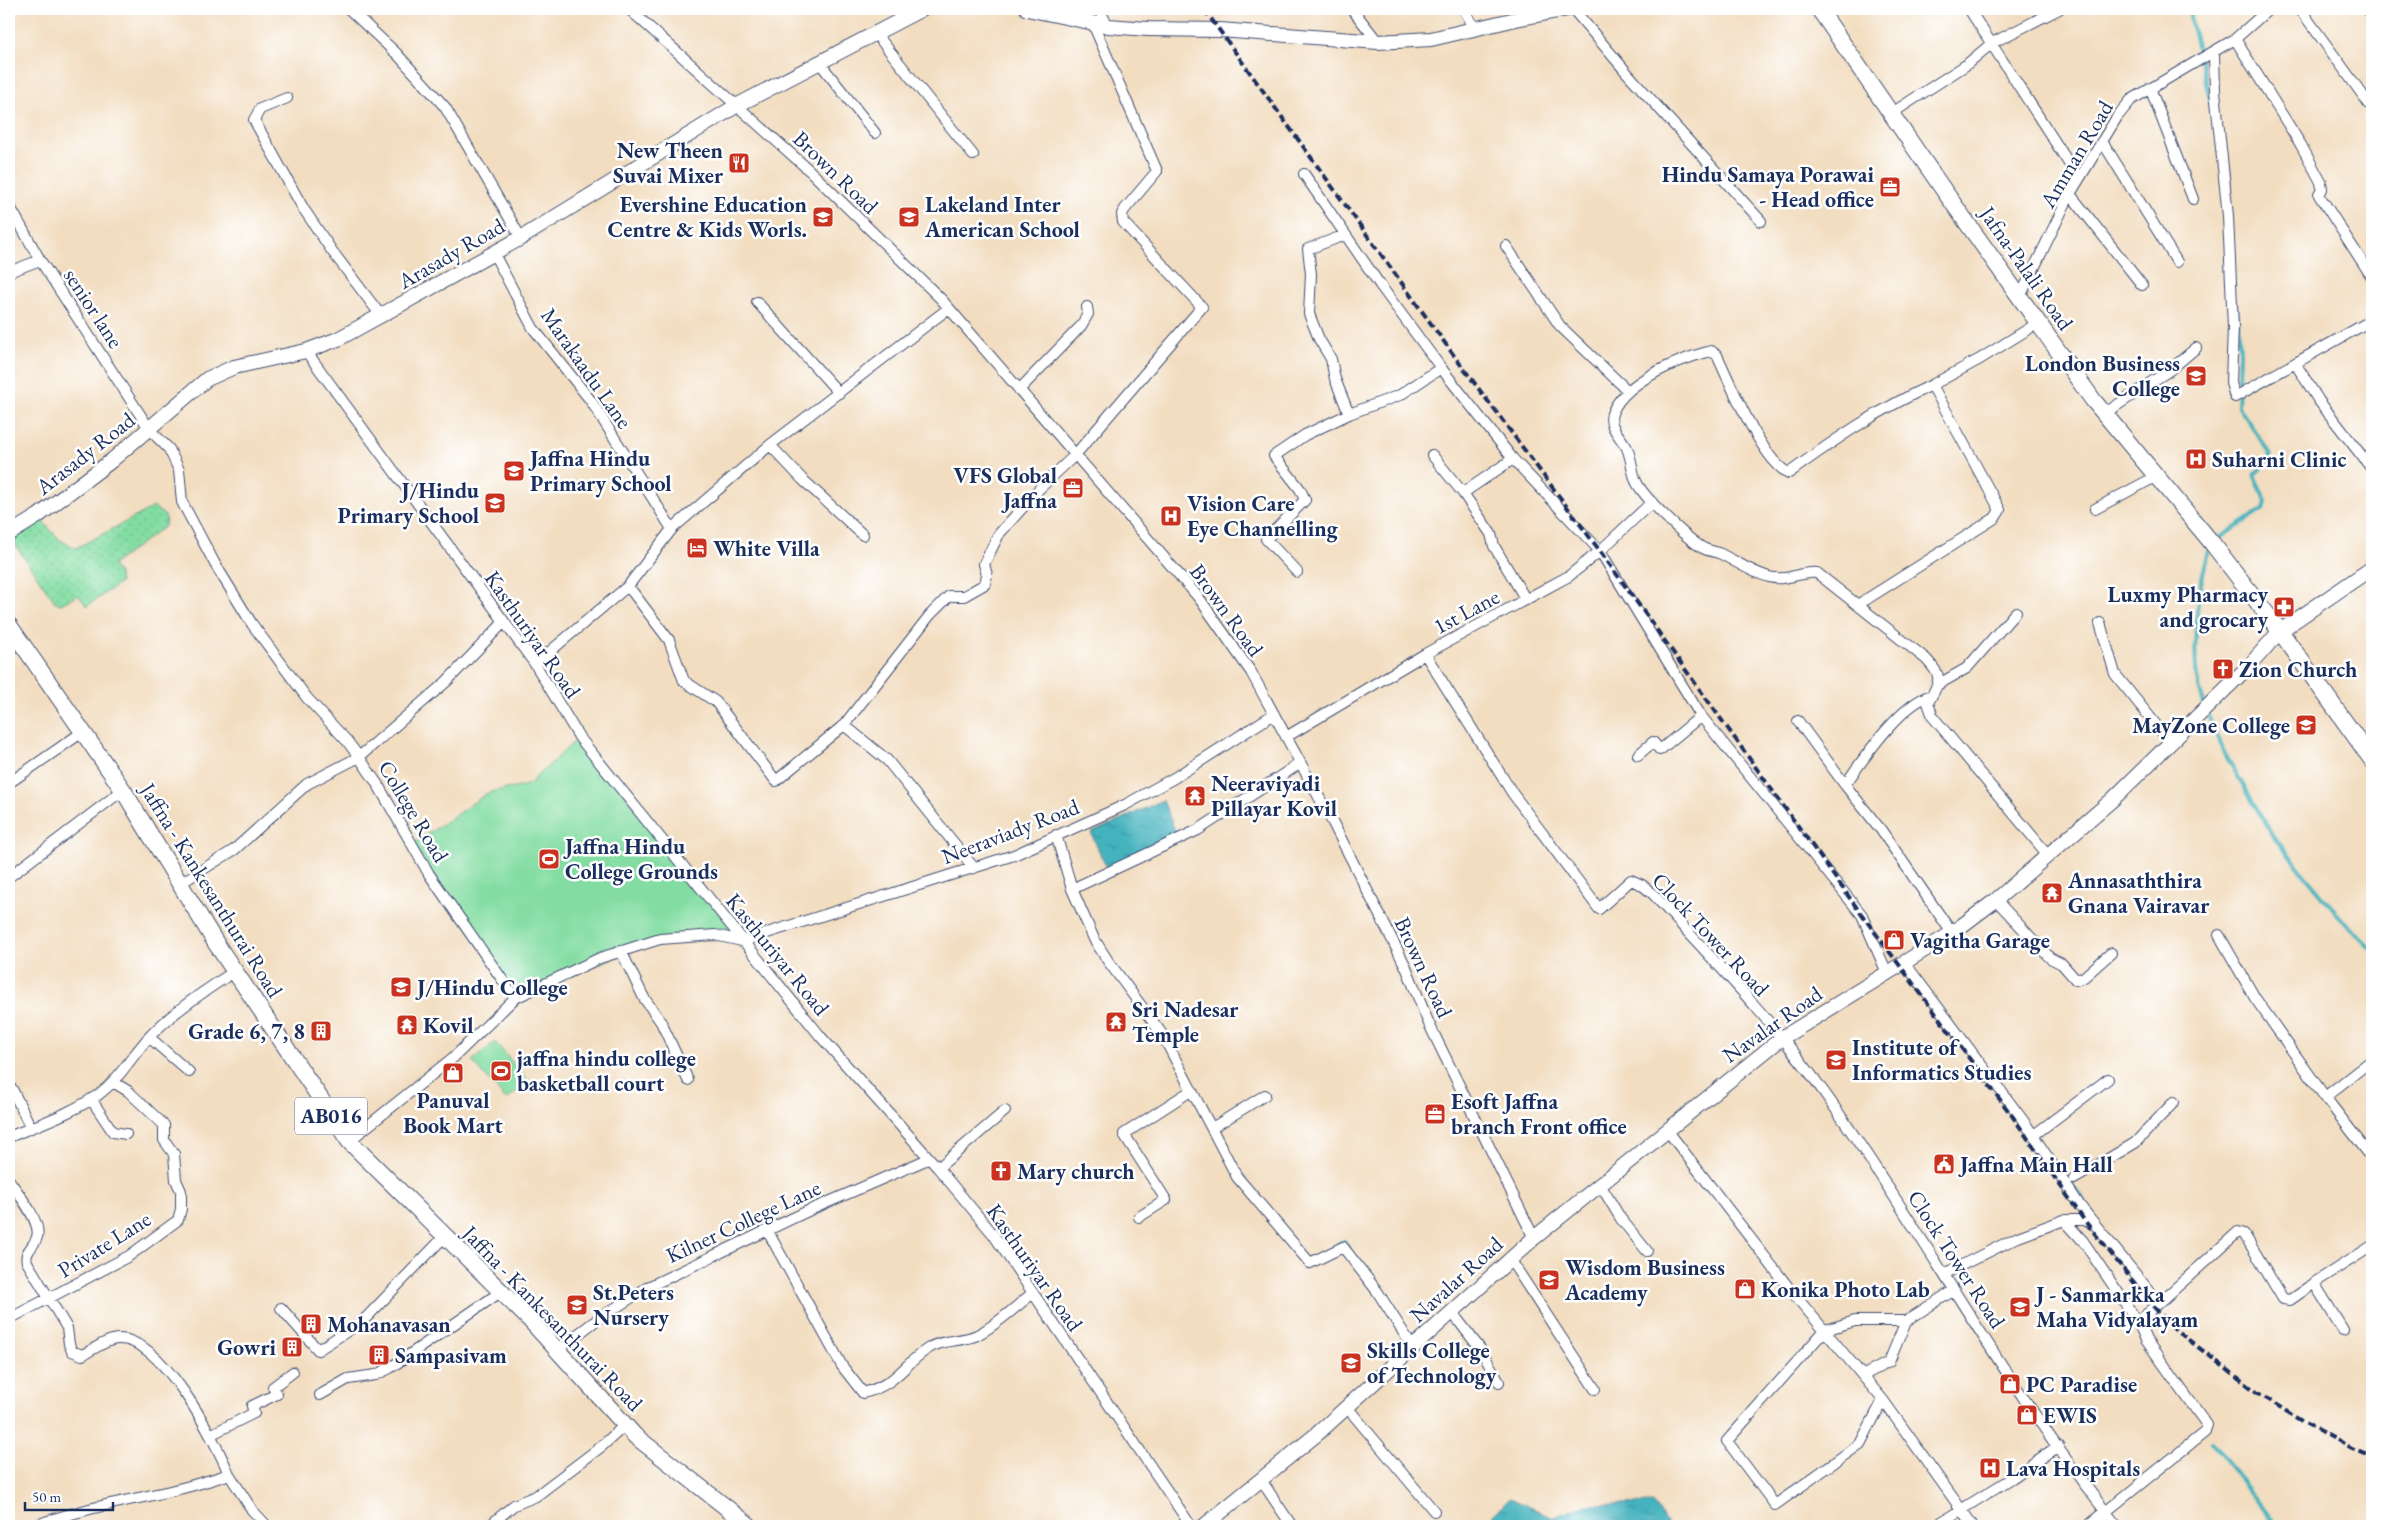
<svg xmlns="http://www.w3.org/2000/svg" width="2381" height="1535" viewBox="0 0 2381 1535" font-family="'EB Garamond',serif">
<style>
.grass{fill:url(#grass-dots);stroke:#4f8680}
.pitch{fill:#83dda3;stroke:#4f8680}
.water{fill:url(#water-ripples);stroke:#30718e}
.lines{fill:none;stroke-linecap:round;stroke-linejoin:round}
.stream{stroke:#44b3be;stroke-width:4}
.street-casing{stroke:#3b496d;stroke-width:12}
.secondary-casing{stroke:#3b496d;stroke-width:16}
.primary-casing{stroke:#3b496d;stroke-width:18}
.street{stroke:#fff;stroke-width:10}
.secondary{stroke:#fff;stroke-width:14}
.primary{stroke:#fff;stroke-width:16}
.rail{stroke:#1b2f5e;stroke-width:4;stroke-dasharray:8 4;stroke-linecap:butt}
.labels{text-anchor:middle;stroke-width:5;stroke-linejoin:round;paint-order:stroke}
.shield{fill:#fff;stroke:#5f6d8e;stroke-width:1}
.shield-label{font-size:21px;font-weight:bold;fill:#1b2f5e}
.poi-label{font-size:22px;font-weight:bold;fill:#1b2f5e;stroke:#fff;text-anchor:start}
.street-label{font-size:22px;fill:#1b2f5e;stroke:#fff}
</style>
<defs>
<pattern id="grass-dots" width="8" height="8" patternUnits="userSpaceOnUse" patternTransform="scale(1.25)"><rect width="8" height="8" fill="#83dda3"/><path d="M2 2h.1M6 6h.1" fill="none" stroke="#71be8f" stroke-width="1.8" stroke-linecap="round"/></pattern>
<pattern id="water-ripples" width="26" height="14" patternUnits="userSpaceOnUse" patternTransform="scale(1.25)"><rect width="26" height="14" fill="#44b3be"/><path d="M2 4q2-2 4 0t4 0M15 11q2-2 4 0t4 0" fill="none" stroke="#38929e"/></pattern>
</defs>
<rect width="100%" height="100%" fill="#fff"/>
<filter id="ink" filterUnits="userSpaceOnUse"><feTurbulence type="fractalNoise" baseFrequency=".02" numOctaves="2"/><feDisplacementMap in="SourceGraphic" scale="10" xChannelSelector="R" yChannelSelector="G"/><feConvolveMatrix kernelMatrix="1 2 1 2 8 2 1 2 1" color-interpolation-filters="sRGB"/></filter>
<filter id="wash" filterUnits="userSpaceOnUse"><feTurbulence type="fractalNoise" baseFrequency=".0096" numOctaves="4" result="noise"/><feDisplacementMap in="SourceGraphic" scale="20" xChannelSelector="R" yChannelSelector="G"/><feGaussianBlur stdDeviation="1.12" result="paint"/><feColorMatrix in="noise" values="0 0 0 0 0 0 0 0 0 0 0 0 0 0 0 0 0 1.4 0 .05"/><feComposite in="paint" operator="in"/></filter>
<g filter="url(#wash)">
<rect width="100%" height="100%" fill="#f2ddc0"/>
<path class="grass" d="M154,507L166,517L165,526L112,565L119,574L120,583L87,606L78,595L61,604L55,602L9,536L38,516L60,540L76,548Z"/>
<path class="pitch" d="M579,737L742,941L715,935L660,939L515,998L413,844L486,794C501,787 517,790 529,784Z
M495,1042L529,1082L506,1100L472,1061Z"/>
<path class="water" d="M1163,800L1177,836L1107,869L1091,833Z
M1510,1498L1553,1517L1587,1505L1653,1503L1669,1526H1482Z"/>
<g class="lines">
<path class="stream" d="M2188,9L2212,107
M2226,157L2230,187
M2215,541L2264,509L2266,501L2254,475L2269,460L2270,454L2238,406L2240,353L2237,309
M2204,704C2201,694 2197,682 2196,671C2194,631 2197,587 2210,549
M2206,711L2226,756L2273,836L2340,917L2372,949
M1235,1164L1245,1179
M2067,1178L2094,1215
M1337,1245L1344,1241L1348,1247
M2352,1253L2372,1239
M2212,1443L2277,1526"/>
</g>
</g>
<g filter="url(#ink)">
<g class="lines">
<g class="street-casing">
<path id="street" d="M349,9L397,54L445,107L521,238
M629,9L810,171L941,299L1199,598L1251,672L1333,823L1406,967L1429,1024L1534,1238
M1099,9L1108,26
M1352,9L1378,42
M1464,9L1475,29
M1573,9L1628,74L1761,221
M1969,9L2079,179
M2300,9L2370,105
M2367,9L2372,15
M876,34L973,155
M2235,39L2301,145L2321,182L2322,189L2319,195L2372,277
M2214,52L2215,91L2228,216L2233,327L2231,383L2235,397L2372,320
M819,62L875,133
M2150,88L2193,199
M287,98L260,109L254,120L303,208L332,251L382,317
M1892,113L1966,65L1992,43L2059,9
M2102,141L2177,262
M1304,174L1380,285L1441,368L1513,459L1600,551L1701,716L1862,915L1887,973
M2070,194L2142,285
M9,205L40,260L150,430L169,449L179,470L182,502L215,564L252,624L307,698L347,741L359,757L307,784L234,850L181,883
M1345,235L1308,249L1311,274L1309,314L1319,339L1331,359L1335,379L1349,414L1400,395L1441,368
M1506,246L1560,326L1628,391
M493,252L533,328L591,401L672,529
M9,272L40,260
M2020,297L2070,194L2117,117L2131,100L2235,39L2269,9
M757,302L839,393
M306,351L535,664L579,737L821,1037L938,1168L993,1234L1191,1526
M2295,363L2319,401L2372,469
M1932,385C1878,410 1837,438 1789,473C1764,464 1729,381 1717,355L1711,351C1680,359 1627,380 1613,411C1606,425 1621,437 1627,448C1632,460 1632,472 1636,481C1642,496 1688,540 1703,548C1708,551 1715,551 1721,554C1737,562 1751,572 1769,577C1786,582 1801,571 1817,573L1926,659C1945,679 1939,681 1928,703L1933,717L2048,855
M1019,390L1081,326L1088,314L1087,307
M2104,414L2171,369L2196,348
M770,445L802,479L863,535
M1432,455L1463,493L1491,534L1494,546L1526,600
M1463,493L1513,459
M2095,509L2155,477
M1297,572L1266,539L1305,500L1300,489L1274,456L1305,435L1349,414
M628,586L669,640L684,681L716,702L776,781L844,725L930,615L949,596H964L985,584L987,575L984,564L999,534L1040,488L1075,455L1202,307L1123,222L1122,214L1125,209L1157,171L1093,24
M1859,604L1995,518L2000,510L1932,385L1980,359L2038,323
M504,622L446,682L359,757L378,785L429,874L515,998
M2100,623L2115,674L2170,742
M1425,654L1513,794L1599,909L1631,880L1642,885L1653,894C1712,959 1775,1023 1826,1095C1926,1236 2008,1391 2117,1526
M535,664L628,586L672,529L770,445L949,308
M1939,684L1967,668L2016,612
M1798,721L1845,785C1863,759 1901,703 1932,695
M844,725L887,760L974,868
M1286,737L1425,654L1569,576L1600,551L1652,502
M1638,755L1653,742L1660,750L1701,716
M9,783L84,731
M1845,785L1881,830L1952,933
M1056,835L1072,889L1094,939L1108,961L1162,1034L1237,1177L1310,1263L1343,1247L1377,1291L1412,1346
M9,877L123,790
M1072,889L1198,830L1299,764
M1996,900L2050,958L2062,964L2076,980L2084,977L2111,953
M2219,935L2255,998L2325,1097
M621,951L644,998L661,1022L688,1080
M1904,962L2025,1123L2080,1206L2159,1303
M149,1037L189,1072
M2372,1060L2325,1097L2372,1158
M12,1089L31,1128
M91,1099L113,1132L126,1134
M1212,1128L1265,1095
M1667,1130L1792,1292L1883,1400L1973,1526
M2034,1135L2108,1079
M9,1137C39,1124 70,1114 98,1095C121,1078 133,1053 153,1033C177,1009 206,990 235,971
M349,1141L454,1057L515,998L600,958L660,939L715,935L742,941L1014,855L1125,805L1174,778L1274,714
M938,1168L1005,1111
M2074,1179L2135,1143L2174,1102
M9,1180C17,1192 42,1222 37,1237C34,1247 24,1251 27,1262L67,1328L69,1344L72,1351L82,1355C93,1350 105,1340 117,1339C161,1335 215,1440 229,1474
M1601,1186L1621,1219L1647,1251
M1139,1217L1166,1200L1124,1134L1192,1090
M2064,1220L2083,1241L2138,1322L2146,1340L2207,1425L2205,1432L2200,1436L2088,1526
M767,1230L842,1366L863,1393C898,1384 902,1365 929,1348C943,1339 962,1342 977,1335C997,1325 1015,1307 1033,1293
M1510,1259L1595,1389
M1944,1274L2018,1237L2064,1220H2084L2095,1225
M281,1308L318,1350L363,1321L444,1237
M1451,1311L1481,1350L1499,1382
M9,1319L129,1256L178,1220L181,1209V1191L176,1180L174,1154L164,1140V1125L128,1091L113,1082
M2138,1322L2238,1232L2244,1234L2283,1299L2290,1300L2310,1286
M2343,1330L2314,1283L2372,1246
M557,1350L598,1319L648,1287L810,1210L928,1159
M1864,1375L1889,1362L1906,1321
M320,1395L348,1379L376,1375L390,1368L502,1291
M1883,1400L1860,1444L1775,1505L1727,1441L1825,1330L1855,1321H1906L1954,1290
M1346,1406L1434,1511
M210,1435L254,1413L252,1406L277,1394L273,1387L293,1372
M1261,1480L1292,1526
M34,1526C97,1502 165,1497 229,1474L252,1510L267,1526
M489,1526L514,1505L536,1496L602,1446L625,1425
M1935,1526L2012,1478L2058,1446"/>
</g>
<g class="secondary-casing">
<path id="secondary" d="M1027,9L1108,26L1148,29L1220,30L1378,42L1431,39L1516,19L1568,9
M9,534L38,516L111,461L207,379L234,367L306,351L338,339L521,238L736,106L922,9
M1204,1526L1317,1434L1534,1238L1782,1038L1952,933L1996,900L2112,800L2250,665L2280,631L2372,568"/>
</g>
<g class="primary-casing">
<path id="primary" d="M1819,9L1945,192L2093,400L2212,543L2280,631L2372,760
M9,625L123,790L217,945L349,1141L529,1319L635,1436L750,1526"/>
</g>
<use href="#street" class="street"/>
<use href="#secondary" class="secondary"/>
<use href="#primary" class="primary"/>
<path class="rail" d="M1204,9L1455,357L1600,551L1862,915L2013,1117L2084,1220L2153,1306L2177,1331L2258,1393L2303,1422L2352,1448L2372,1456"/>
</g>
</g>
<defs>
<g id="restaurant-square" transform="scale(1.125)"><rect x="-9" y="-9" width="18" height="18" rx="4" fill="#c8321e" stroke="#fff"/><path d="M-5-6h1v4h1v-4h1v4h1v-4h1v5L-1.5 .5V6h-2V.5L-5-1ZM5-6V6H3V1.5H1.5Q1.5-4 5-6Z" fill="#fff"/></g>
<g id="office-square" transform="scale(1.125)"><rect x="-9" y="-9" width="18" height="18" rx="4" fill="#c8321e" stroke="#fff"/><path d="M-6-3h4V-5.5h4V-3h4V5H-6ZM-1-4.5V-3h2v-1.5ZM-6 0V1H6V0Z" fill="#fff"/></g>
<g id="school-square" transform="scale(1.125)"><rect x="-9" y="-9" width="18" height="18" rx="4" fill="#c8321e" stroke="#fff"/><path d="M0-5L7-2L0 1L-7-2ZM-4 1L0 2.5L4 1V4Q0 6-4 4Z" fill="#fff"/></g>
<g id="university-square" transform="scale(1.125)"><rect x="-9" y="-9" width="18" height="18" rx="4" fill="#c8321e" stroke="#fff"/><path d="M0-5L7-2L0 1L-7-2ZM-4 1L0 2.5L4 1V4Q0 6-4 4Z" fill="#fff"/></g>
<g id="hospital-square" transform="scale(1.125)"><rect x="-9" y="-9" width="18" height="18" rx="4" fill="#c8321e" stroke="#fff"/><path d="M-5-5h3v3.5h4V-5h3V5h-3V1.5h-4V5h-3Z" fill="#fff"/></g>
<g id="hotel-square" transform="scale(1.125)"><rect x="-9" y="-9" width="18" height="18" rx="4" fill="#c8321e" stroke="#fff"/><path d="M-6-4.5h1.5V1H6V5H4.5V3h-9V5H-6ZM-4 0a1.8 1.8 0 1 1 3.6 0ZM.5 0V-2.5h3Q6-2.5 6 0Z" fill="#fff"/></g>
<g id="pharmacy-square" transform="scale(1.125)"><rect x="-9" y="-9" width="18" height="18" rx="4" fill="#c8321e" stroke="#fff"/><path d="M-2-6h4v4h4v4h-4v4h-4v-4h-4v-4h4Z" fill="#fff"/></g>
<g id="church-square" transform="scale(1.125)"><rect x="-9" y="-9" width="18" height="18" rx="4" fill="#c8321e" stroke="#fff"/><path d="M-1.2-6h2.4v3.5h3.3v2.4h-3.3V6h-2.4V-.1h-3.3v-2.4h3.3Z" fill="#fff"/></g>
<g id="temple-square" transform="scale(1.125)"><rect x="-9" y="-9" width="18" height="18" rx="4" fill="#c8321e" stroke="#fff"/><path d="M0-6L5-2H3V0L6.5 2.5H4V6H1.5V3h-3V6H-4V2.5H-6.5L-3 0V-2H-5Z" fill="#fff"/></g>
<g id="stadium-square" transform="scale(1.125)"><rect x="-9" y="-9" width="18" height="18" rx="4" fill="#c8321e" stroke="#fff"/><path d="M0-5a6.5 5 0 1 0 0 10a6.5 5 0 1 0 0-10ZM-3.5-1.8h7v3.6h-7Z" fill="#fff"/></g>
<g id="shop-square" transform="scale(1.125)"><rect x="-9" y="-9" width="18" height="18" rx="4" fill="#c8321e" stroke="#fff"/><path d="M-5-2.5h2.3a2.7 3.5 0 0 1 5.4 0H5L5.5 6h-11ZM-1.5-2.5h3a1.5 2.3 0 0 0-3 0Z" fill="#fff"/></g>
<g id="building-square" transform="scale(1.125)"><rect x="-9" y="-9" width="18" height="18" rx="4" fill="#c8321e" stroke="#fff"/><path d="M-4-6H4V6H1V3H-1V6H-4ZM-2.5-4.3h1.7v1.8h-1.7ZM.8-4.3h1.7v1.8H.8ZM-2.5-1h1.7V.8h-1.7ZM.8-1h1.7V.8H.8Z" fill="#fff"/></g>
<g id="civic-square" transform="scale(1.125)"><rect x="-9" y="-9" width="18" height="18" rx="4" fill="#c8321e" stroke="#fff"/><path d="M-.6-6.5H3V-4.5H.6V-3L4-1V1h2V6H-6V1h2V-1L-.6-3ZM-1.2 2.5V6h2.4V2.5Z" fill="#fff"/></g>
</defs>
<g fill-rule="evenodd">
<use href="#restaurant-square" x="739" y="163"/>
<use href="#office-square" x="1890" y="187"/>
<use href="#school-square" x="823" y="217"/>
<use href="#school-square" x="909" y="217"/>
<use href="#university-square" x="2196" y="376"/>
<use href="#hospital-square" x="2196" y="459"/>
<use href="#school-square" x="514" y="471"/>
<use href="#office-square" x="1073" y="488"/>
<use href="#school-square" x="495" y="503"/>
<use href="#hospital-square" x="1171" y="516"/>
<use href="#hotel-square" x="697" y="548"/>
<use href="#pharmacy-square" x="2284" y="607"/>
<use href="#church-square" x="2223" y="669"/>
<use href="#university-square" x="2306" y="725"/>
<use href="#temple-square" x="1195" y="796"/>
<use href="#stadium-square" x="549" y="859"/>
<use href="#temple-square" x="2052" y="893"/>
<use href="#shop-square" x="1894" y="940"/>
<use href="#school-square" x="401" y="987"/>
<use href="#temple-square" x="1116" y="1022"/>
<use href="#temple-square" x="407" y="1025"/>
<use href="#building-square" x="321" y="1031"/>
<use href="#university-square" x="1836" y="1060"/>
<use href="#stadium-square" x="501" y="1071"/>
<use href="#shop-square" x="453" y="1073"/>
<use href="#office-square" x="1435" y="1114"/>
<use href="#civic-square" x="1944" y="1164"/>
<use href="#church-square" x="1001" y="1171"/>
<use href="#university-square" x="1549" y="1280"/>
<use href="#shop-square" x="1745" y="1289"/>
<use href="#school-square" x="577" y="1305"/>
<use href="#school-square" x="2020" y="1307"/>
<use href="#building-square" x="311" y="1324"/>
<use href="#building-square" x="292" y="1347"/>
<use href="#building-square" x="379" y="1355"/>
<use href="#university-square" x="1351" y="1363"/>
<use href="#shop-square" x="2010" y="1384"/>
<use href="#shop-square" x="2027" y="1415"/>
<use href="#hospital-square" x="1990" y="1468"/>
</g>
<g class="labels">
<rect class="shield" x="295" y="1097.5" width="72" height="37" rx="4"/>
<g class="shield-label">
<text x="331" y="1123">AB016</text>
</g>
<g class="poi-label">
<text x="723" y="158" text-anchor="end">New Theen<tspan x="723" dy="25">Suvai Mixer</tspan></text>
<text x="1874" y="182" text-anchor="end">Hindu Samaya Porawai<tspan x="1874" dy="25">- Head office</tspan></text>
<text x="807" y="212" text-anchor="end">Evershine Education<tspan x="807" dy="25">Centre &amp; Kids Worls.</tspan></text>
<text x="925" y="212">Lakeland Inter<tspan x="925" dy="25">American School</tspan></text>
<text x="2180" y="371" text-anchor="end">London Business<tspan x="2180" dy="25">College</tspan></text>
<text x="530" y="466">Jaffna Hindu<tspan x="530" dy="25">Primary School</tspan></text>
<text x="2212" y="467">Suharni Clinic</text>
<text x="1057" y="483" text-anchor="end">VFS Global<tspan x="1057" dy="25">Jaffna</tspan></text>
<text x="479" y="498" text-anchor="end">J/Hindu<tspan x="479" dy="25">Primary School</tspan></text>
<text x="1187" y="511">Vision Care<tspan x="1187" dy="25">Eye Channelling</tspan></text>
<text x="713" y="556">White Villa</text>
<text x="2268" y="602" text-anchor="end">Luxmy Pharmacy<tspan x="2268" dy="25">and grocary</tspan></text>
<text x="2239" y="677">Zion Church</text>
<text x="2290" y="733" text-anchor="end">MayZone College</text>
<text x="1211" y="791">Neeraviyadi<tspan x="1211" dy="25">Pillayar Kovil</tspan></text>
<text x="565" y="854">Jaffna Hindu<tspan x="565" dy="25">College Grounds</tspan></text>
<text x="2068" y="888">Annasaththira<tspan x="2068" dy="25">Gnana Vairavar</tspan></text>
<text x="1910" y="948">Vagitha Garage</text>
<text x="417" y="995">J/Hindu College</text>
<text x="1132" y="1017">Sri Nadesar<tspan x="1132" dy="25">Temple</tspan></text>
<text x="423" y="1033">Kovil</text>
<text x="305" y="1039" text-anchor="end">Grade 6, 7, 8</text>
<text x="1852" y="1055">Institute of<tspan x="1852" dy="25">Informatics Studies</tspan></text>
<text x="517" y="1066">jaffna hindu college<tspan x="517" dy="25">basketball court</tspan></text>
<text x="453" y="1108" text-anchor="middle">Panuval<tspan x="453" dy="25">Book Mart</tspan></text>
<text x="1451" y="1109">Esoft Jaffna<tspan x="1451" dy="25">branch Front office</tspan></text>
<text x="1960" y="1172">Jaffna Main Hall</text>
<text x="1017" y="1179">Mary church</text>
<text x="1565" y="1275">Wisdom Business<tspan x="1565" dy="25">Academy</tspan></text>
<text x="1761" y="1297">Konika Photo Lab</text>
<text x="593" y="1300">St.Peters<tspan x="593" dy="25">Nursery</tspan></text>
<text x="2036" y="1302">J - Sanmarkka<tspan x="2036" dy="25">Maha Vidyalayam</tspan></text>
<text x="327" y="1332">Mohanavasan</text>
<text x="276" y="1355" text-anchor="end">Gowri</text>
<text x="1367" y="1358">Skills College<tspan x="1367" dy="25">of Technology</tspan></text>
<text x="395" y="1363">Sampasivam</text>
<text x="2026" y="1392">PC Paradise</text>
<text x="2043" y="1423">EWIS</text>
<text x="2006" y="1476">Lava Hospitals</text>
</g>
<g class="street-label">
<text transform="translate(2076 154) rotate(-59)" y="8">Amman Road</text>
<text transform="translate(836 172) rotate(44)" y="8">Brown Road</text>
<text transform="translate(451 253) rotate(-30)" y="8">Arasady Road</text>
<text transform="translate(2027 268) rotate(55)" y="8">Jafna-Palali Road</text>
<text transform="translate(94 308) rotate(57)" y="8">senior lane</text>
<text transform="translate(587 368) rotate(55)" y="8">Marakaadu Lane</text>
<text transform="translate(85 453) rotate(-38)" y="8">Arasady Road</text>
<text transform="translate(1227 610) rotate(54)" y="8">Brown Road</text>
<text transform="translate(1466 611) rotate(-28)" y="8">1st Lane</text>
<text transform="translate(533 634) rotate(55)" y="8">Kasthuriyar Road</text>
<text transform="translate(414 811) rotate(59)" y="8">College Road</text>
<text transform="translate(1010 831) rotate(-21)" y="8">Neeraviady Road</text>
<text transform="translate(212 890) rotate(58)" y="8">Jaffna - Kankesanthurai Road</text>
<text transform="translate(1711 934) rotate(47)" y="8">Clock Tower Road</text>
<text transform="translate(778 954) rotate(51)" y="8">Kasthuriyar Road</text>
<text transform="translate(1424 967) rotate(65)" y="8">Brown Road</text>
<text transform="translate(1772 1024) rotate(-35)" y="8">Navalar Road</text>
<text transform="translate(743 1221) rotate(-25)" y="8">Kilner College Lane</text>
<text transform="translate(104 1244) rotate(-32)" y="8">Private Lane</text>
<text transform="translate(1957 1259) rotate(57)" y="8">Clock Tower Road</text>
<text transform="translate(1035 1267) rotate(55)" y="8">Kasthuriyar Road</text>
<text transform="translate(1456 1279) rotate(-42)" y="8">Navalar Road</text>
<text transform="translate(553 1318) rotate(46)" y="8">Jaffna - Kankesanthurai Road</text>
</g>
</g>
<rect width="2381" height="1535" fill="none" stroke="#fff" stroke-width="30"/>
<path d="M25 1502v8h88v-8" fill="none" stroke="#1b2f5e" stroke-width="2.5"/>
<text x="32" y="1502" font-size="15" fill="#1b2f5e" stroke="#ffffff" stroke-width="4" paint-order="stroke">50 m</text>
</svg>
